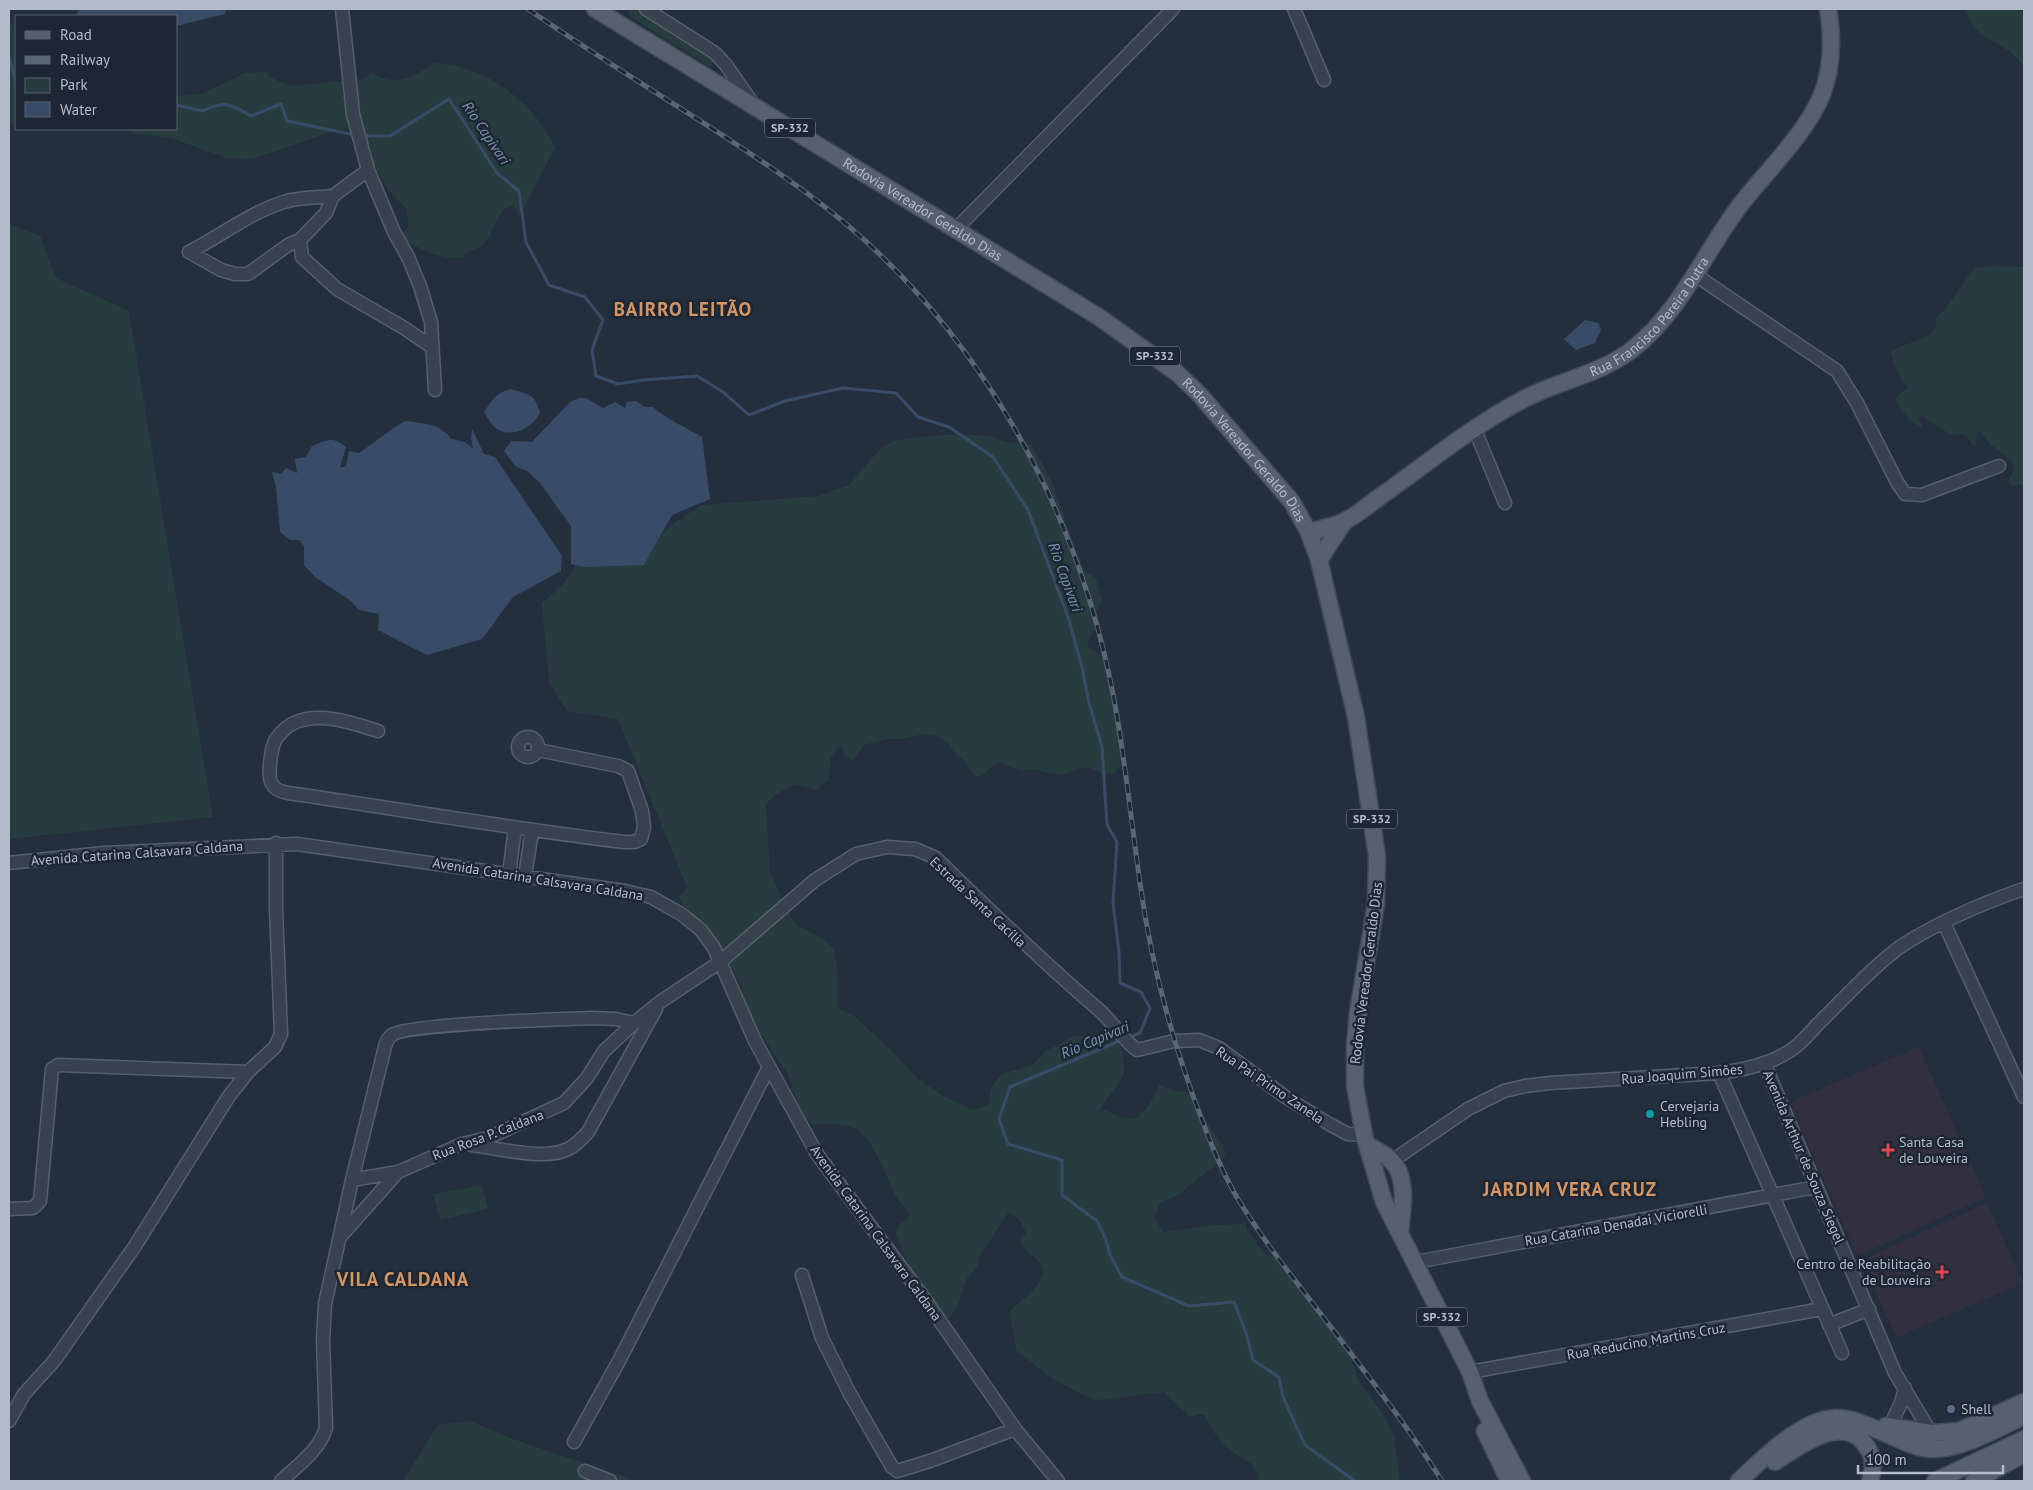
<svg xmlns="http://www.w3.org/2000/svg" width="2033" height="1490" viewBox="0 0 2033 1490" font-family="'PT Sans',sans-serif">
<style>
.medical{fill:#32303f}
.green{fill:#263c3f}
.water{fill:#394c67}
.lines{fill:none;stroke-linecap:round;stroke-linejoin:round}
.stream{stroke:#394c67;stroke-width:3}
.minor-casing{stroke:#565f6c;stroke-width:15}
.major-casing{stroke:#414a57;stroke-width:19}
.minor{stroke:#38414e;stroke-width:12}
.major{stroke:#56606e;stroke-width:16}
.rail-casing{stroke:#5a6575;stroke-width:5}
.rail{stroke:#1d2633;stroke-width:3;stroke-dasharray:9;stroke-linecap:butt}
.culture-dot{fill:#0f9aa8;stroke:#1d2633;stroke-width:2}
.health-dot{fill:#e0444e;stroke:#1d2633;stroke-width:2}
.service-dot{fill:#5c6f8a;stroke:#1d2633;stroke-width:2}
.labels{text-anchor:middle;stroke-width:5;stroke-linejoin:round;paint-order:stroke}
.shield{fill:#1d2633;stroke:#878f9c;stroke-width:1}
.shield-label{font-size:12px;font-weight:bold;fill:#b4bcc9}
.street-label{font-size:14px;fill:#b4bcc9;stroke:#1d2633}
.poi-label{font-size:14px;fill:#b4bcc9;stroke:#1d2633;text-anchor:start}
.water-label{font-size:15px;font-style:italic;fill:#7c92b1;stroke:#1d2633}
.district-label{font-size:19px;font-weight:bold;letter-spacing:1px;fill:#d59563;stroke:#1d2633}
</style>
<rect width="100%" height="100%" fill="#242f3e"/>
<path class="medical" d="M1919,1047L1986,1197L1857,1256L1790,1102Z
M1987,1203L2023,1283L1897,1337L1860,1261Z"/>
<path class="green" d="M632,9H638L714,58L712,66L707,65L631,17L629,12Z
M1966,9H2024V67C2007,38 1974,45 1966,9Z
M9,22L16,26V125L9,123Z
M434,63C483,64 536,103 555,148L518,219L516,209L512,206C497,209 495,230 486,241C481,248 473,250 465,253L463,258C439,259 420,250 401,237L409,226L405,207L393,196L377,171L360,132L353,128L333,131L259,157L243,159L227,158L171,138L139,134L122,129H176V97L204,93L245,73L264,72L276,80L291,86L363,79L372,73C397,88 413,77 434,63Z
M9,224L40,236L56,278L129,311L213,817L9,839Z
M1992,266L2024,267V484L2012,486L2008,482L2014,469L2012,461L1991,445L1979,431L1977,433L1975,448L1966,435L1950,434L1922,416L1918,417L1923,428C1910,422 1902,412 1895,400L1898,395L1907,389L1908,386C1898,376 1894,366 1891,352C1905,341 1932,342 1937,323L1934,320C1952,304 1960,285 1975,268Z
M957,434L991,436L1005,442L1032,445L1052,482L1076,551L1085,571L1096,578L1103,603L1099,605L1093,633L1087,643L1089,647L1103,657L1107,665L1112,691L1123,725L1125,740L1123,760L1119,769L1114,773L1104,774L1087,767L1061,775L1031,769L1021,771L999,762C991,766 986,775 977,777L973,774L966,762L954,752L948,743L938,736L924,734L901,739H886L864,745L853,760L845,755L841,747L837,748L831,757L828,781L816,790L795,784L777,794L766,804L770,872L794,923L823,939L834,949L837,966L838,1008L854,1016L890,1049L917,1078L945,1097L973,1110L988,1105L992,1086L1002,1074L1033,1065L1043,1053L1073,1036L1105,1035L1118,1041C1134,1082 1117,1079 1099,1112L1106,1110C1137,1129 1146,1114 1159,1085L1174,1091L1191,1092C1198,1101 1201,1111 1206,1121C1215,1136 1221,1138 1226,1156L1178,1195L1159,1203L1155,1219L1163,1232L1213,1225L1246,1224V1228L1263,1252L1284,1265L1307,1291L1322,1314L1352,1345L1346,1342L1342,1343L1351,1359L1360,1383L1381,1411L1394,1435L1400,1481H1259C1258,1464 1247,1462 1234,1453C1222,1443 1210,1430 1205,1415L1199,1414L1190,1417L1164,1392L1099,1400L1085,1396L1053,1379L1016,1350L1009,1310L1012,1309C1022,1300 1052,1280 1040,1263C1033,1254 1022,1253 1020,1240L1026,1233C1022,1223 1018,1216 1008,1213L979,1257L977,1267L967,1278L957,1308L948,1319L926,1310L919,1301L915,1292L911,1271L896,1234L899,1225L908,1218L909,1213C905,1208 900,1203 897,1198C885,1178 876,1140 855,1129C844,1123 825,1124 813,1125L804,1118L787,1073L754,1024L742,993L744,992L735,972L695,927L679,897L687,887L618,719L567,711L549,682L542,603C561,587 573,577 579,552L655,541L672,525L701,505L818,496L849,485L880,449L892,442L908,438Z
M482,1185L488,1209L440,1220L433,1194Z
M470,1421L513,1439L637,1481H403L438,1425Z"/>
<path class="water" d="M79,9H226L225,14L176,26V16H76Z
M1585,320L1598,323L1601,330L1595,343L1576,350L1564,339Z
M511,389C529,395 535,393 540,413C533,426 515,438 499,430C492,427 488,418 484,412C492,400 497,392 511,389Z
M579,398H586L603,408L615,402L625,408L627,402L636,401L645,407H653C667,420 686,427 702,437L710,499L672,515L644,565L586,567L571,564V526L539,482L527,471L515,466L504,451L511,441L532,442L570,402Z
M405,421C421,423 442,424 451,439L465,442L473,449L471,438L472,429L484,454L495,457L562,556L561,571L513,597L482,639L427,655L378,630L379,614L359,610L351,601L315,577L304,565V546L299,540H290L280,532L276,487L272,472L281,474L286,468L297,473L295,459L306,457L312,446C328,440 332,436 346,447L340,468L346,466L349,451L359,453C375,442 388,431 405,421Z"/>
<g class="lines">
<path class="stream" d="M9,57L16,82
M176,105L203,111C225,99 232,105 251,116L281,104L287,121L355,135
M362,136H390L449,99L497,173L519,191L526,242L549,285L585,297L603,320L592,350L596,376L618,384L643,380L697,376L723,392L749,415L785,401L843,388L896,393L918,417L949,427L993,457L1028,510L1068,617L1082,667L1089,703L1102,747L1107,825L1117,842L1113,903L1119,952L1120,983L1141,992L1150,1008L1140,1033L1128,1038
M1122,1040L1010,1087L999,1119L1008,1144L1062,1160V1195L1097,1221L1106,1240L1110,1255L1122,1277L1189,1306L1234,1302L1246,1333L1253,1360L1279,1377L1283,1397L1305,1445L1355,1481"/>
<g class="minor-casing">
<path id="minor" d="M342,9L353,114L368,170L394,232L408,257L420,286L431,322L435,390
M646,9L715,53L726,65L753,104
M1294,9L1324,80
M333,196C318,198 299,197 284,202C249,213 221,236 189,252L221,270L235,274H248L288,245L300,240L326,213L333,196L368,170
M955,230L1173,9
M300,240L302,257L337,289L404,328L432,347
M1694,274L1837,371L1857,403L1897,482L1905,494L1922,495L1999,466
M1475,430L1505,503
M378,731C352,723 323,712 296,722C288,725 281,732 276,739C271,747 267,776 272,784C275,790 282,792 288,793C400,809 512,829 625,842H634L641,839L644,827L642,811L628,771L618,766L538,750
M518 747a10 10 0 1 1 20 0a10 10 0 1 1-20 0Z
M9,863L104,853L297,844L625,891L651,897L681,914L701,930L714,948L755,1041L817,1154L924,1298L1015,1429L1058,1481
M509,874L515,828
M525,876L532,831
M1944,923L2024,1097
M1764,1063L1895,1373L1931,1433
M1719,1073L1842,1353
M472,1145C497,1148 545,1161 568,1149C576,1145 582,1139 588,1132L656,1009
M1392,1161L1468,1109L1504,1091L1525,1086L1550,1083L1719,1073C1743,1070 1768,1065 1788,1052C1799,1046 1808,1035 1816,1026C1842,1001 1871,968 1900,947C1934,924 1985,902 2024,889
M352,1180L398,1172L462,1144L488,1138L564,1103L587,1078L604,1051L634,1023L660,1002L720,962L815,880L856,854L887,847L915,849L936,858C989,910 1042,961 1098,1009C1112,1021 1124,1041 1137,1050L1174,1041L1199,1040L1219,1048L1284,1096L1329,1124L1348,1134L1364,1135
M9,1209L33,1208L40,1201L52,1069L58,1065L248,1072
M340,1237L398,1172
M1416,1262L1816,1187
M802,1275L822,1338L850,1394L892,1467L897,1471L930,1461L1015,1429
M1829,1325L1869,1309
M1470,1372L1822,1309
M9,1421L24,1394L54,1361L135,1246L229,1096L248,1072L275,1047L281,1034L276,909V843
M1890,1426L1901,1403L1905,1388
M574,1442L620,1359L769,1067
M585,1471L610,1481
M281,1481C297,1466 319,1451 326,1428L323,1340L325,1304L352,1180L382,1059C384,1051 385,1040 392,1035C405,1024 564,1019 592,1018L616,1019L634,1023"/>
</g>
<g class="major-casing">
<g id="major">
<path id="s1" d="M595,9L1099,317L1177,373L1199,394L1292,502L1309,533L1319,560L1356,717L1377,856L1376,904L1358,1012L1355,1045V1086L1364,1135L1384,1202L1470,1372L1480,1401L1522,1481"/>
<path id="s2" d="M1309,533C1320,528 1332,527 1343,522C1357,516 1374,500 1388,491C1431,460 1477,423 1524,399C1560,380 1602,374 1634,348C1681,311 1705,251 1741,204C1766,172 1805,134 1821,97C1832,70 1833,38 1828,9"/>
<path d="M1319,560L1344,522"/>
<path d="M1368,1145C1375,1150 1385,1154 1391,1160C1409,1178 1402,1211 1400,1233"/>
<path d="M1886,1426L1931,1433L1959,1431L2024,1402"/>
<path d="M1485,1431L1509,1481"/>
<path d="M1775,1462C1799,1446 1845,1411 1867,1447C1874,1457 1874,1470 1870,1481"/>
<path d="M1739,1481C1762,1459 1802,1419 1835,1418C1851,1417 1868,1426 1882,1432C1898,1438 1915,1449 1932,1449C1960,1450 1999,1428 2024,1416"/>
<path d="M1935,1481L2024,1439"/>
<path d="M1974,1481L2024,1454"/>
</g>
</g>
<use href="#minor" class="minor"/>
<use href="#major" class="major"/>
<g class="rail-casing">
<path id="rail" d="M528,9C620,73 718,128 808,194C969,312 1076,500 1113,694C1125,757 1131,820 1140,883C1151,964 1173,1044 1202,1120C1211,1144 1222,1171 1235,1194C1258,1233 1286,1269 1314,1305C1358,1363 1403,1419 1442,1481"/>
</g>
<use href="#rail" class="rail"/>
</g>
<circle class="culture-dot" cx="1650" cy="1114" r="5"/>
<g class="health-dot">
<path d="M1885.5 1142.5h5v5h5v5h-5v5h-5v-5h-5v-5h5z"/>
<path d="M1939.5 1264.5h5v5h5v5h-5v5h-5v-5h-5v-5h5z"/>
</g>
<circle class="service-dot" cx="1951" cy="1409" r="5"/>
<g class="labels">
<g class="shield">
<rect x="765" y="118.5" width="50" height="19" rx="4"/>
<rect x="1130" y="346.5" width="50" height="19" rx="4"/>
<rect x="1347" y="809.5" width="50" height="19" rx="4"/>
<rect x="1417" y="1307.5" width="50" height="19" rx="4"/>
</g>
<g class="shield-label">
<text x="790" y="132">SP-332</text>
<text x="1155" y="360">SP-332</text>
<text x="1372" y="823">SP-332</text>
<text x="1442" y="1321">SP-332</text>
</g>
<g class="street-label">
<text dy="5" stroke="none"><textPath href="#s1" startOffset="384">Rodovia Vereador Geraldo Dias</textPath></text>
<text dy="5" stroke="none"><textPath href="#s2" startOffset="409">Rua Francisco Pereira Dutra</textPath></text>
<text dy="5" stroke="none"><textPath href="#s1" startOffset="789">Rodovia Vereador Geraldo Dias</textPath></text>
<text transform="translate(137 853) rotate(-4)" y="5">Avenida Catarina Calsavara Caldana</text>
<text transform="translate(538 879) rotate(9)" y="5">Avenida Catarina Calsavara Caldana</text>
<text transform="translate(978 902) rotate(43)" y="5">Estrada Santa Cacília</text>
<text transform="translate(1366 973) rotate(-83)" y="5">Rodovia Vereador Geraldo Dias</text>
<text transform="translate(1682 1074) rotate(-5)" y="5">Rua Joaquim Simões</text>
<text transform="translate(1270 1085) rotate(34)" y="5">Rua Pai Primo Zanela</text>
<text transform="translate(488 1135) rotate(-21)" y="5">Rua Rosa P. Caldana</text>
<text transform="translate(1804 1157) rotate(67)" y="5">Avenida Arthur de Souza Siegel</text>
<text transform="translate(1616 1225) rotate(-10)" y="5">Rua Catarina Denadai Viciorelli</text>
<text transform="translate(876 1233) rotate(54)" y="5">Avenida Catarina Calsavara Caldana</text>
<text transform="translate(1646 1341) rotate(-10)" y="5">Rua Reducino Martins Cruz</text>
</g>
<g class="poi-label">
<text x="1660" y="1111">Cervejaria<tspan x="1660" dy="16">Hebling</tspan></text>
<text x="1899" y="1147">Santa Casa<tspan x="1899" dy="16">de Louveira</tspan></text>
<text x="1931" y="1269" text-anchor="end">Centro de Reabilitação<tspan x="1931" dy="16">de Louveira</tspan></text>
<text x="1961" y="1414">Shell</text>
</g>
<g class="water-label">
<text transform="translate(486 133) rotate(56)" y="5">Rio Capivari</text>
<text transform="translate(1065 577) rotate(70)" y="5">Rio Capivari</text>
<text transform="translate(1095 1040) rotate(-23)" y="5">Rio Capivari</text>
</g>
<g class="district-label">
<text x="683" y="316">BAIRRO LEITÃO</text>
<text x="1570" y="1196">JARDIM VERA CRUZ</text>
<text x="403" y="1286">VILA CALDANA</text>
</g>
</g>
<rect width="2033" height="1490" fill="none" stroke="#b4bcc9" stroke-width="20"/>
<rect x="15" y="15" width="162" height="115" fill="#1d2633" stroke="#59626f"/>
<rect x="25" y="31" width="25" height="8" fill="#56606e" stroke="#59626f"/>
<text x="60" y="40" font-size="15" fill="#b4bcc9">Road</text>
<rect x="25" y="56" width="25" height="8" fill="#5a6575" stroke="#59626f"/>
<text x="60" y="65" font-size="15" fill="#b4bcc9">Railway</text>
<rect x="25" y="78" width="25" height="15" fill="#263c3f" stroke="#59626f"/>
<text x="60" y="90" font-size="15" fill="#b4bcc9">Park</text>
<rect x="25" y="102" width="25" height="15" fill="#394c67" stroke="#59626f"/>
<text x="60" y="115" font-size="15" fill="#b4bcc9">Water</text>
<path d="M1858 1465v8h145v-8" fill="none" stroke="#b4bcc9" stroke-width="2.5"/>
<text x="1866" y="1465" font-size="15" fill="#b4bcc9" stroke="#1d2633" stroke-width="4" paint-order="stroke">100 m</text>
</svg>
